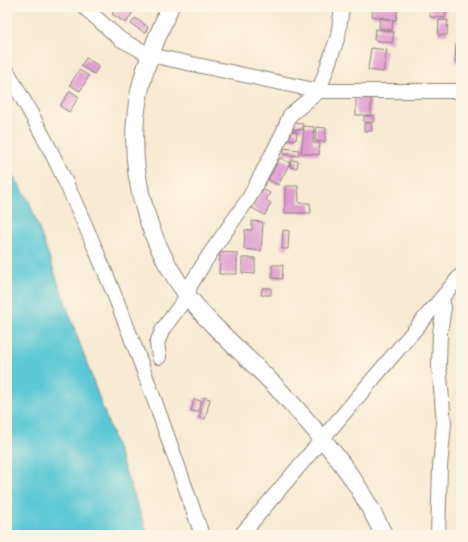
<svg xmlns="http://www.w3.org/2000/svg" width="468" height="542" viewBox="0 0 468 542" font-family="Vollkorn,serif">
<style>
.water{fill:#5cc8d5;stroke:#3c7278}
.building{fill:#df9ad0}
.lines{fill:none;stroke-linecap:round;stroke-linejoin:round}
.minor-casing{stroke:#8a8378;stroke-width:16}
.tertiary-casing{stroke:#8a8378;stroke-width:19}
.minor{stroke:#fff;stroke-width:14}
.tertiary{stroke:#fff;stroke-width:17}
</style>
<rect width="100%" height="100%" fill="#fcf5e5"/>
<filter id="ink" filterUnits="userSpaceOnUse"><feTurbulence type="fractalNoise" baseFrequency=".025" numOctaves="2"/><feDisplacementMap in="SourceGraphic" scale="8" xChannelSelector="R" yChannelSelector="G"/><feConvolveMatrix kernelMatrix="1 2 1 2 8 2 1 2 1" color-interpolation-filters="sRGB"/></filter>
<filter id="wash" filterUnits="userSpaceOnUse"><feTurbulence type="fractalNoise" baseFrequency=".012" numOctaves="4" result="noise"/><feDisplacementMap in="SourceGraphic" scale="16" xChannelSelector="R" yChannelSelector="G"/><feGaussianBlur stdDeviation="0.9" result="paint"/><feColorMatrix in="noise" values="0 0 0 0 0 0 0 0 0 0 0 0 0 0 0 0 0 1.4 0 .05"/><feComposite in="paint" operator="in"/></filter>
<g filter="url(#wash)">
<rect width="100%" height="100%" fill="#f8ead3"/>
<path class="water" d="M7,166L29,201L148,535H7Z"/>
<g id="blocks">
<path class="building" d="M117,7H136L126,23L112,14Z
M373,7H398L396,20L372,16Z
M430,7H446L445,18L430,17Z
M135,18L148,27L145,33L131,24Z
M380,18L393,20L392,30L379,28Z
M439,20H448L447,35H438Z
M375,29L394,32L392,43L374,40Z
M456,44H461V63H455Z
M371,48L387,50L383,72L368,70Z
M86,58L99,66L94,74L81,66Z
M79,70L89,76L80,91L70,85Z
M70,91L79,97L69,112L60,106Z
M356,97H371V115H356Z
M364,116H374V122H364Z
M290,123L303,124L302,130L289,129Z
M364,123H371L372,131H364Z
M304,126L314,127L313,143H320L319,155L301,153Z
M316,127L326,128L325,142L315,141Z
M286,130L297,132L296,140L285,139Z
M284,148L299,150L298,156L283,154Z
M280,158L290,163L278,185L268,180Z
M291,160L298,161L297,168L290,167Z
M285,186H298L299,203H310L311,213H285Z
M263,189L270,193L266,200L271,203L265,215L252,208Z
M252,221L263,222L261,251L244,249L245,230H252Z
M283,230L289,231L288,249H282Z
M220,252L237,253V274H219Z
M242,258H255V274L242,273Z
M272,265H283L282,279L272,278Z
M262,288H271V295H261Z
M204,397L210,399L205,419L199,418Z
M194,399L201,401L198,412L191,411Z"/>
</g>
</g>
<g filter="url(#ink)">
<use href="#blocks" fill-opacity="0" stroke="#8a8378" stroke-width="1"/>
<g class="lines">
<g class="minor-casing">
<path id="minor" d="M84,7L120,39L150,55L319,91H461
M7,71C25,103 44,135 59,168C116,287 159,411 202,535
M159,357L157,343L163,329L188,295L190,286L209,255L249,198L282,135L290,115L319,91L338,36L342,7
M241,535L461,275
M438,535L440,467L444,423L439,365L440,332L444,308L442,298"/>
</g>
<g class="tertiary-casing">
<path id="tertiary" d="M170,7C158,35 145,64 139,94C124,172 149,252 200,311C225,339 255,364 281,392C307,420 333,449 354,481C365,498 375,517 384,535"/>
</g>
<use href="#minor" class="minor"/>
<use href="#tertiary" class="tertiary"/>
</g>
</g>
<rect width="468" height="542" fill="none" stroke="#fcf5e5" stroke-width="24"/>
</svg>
